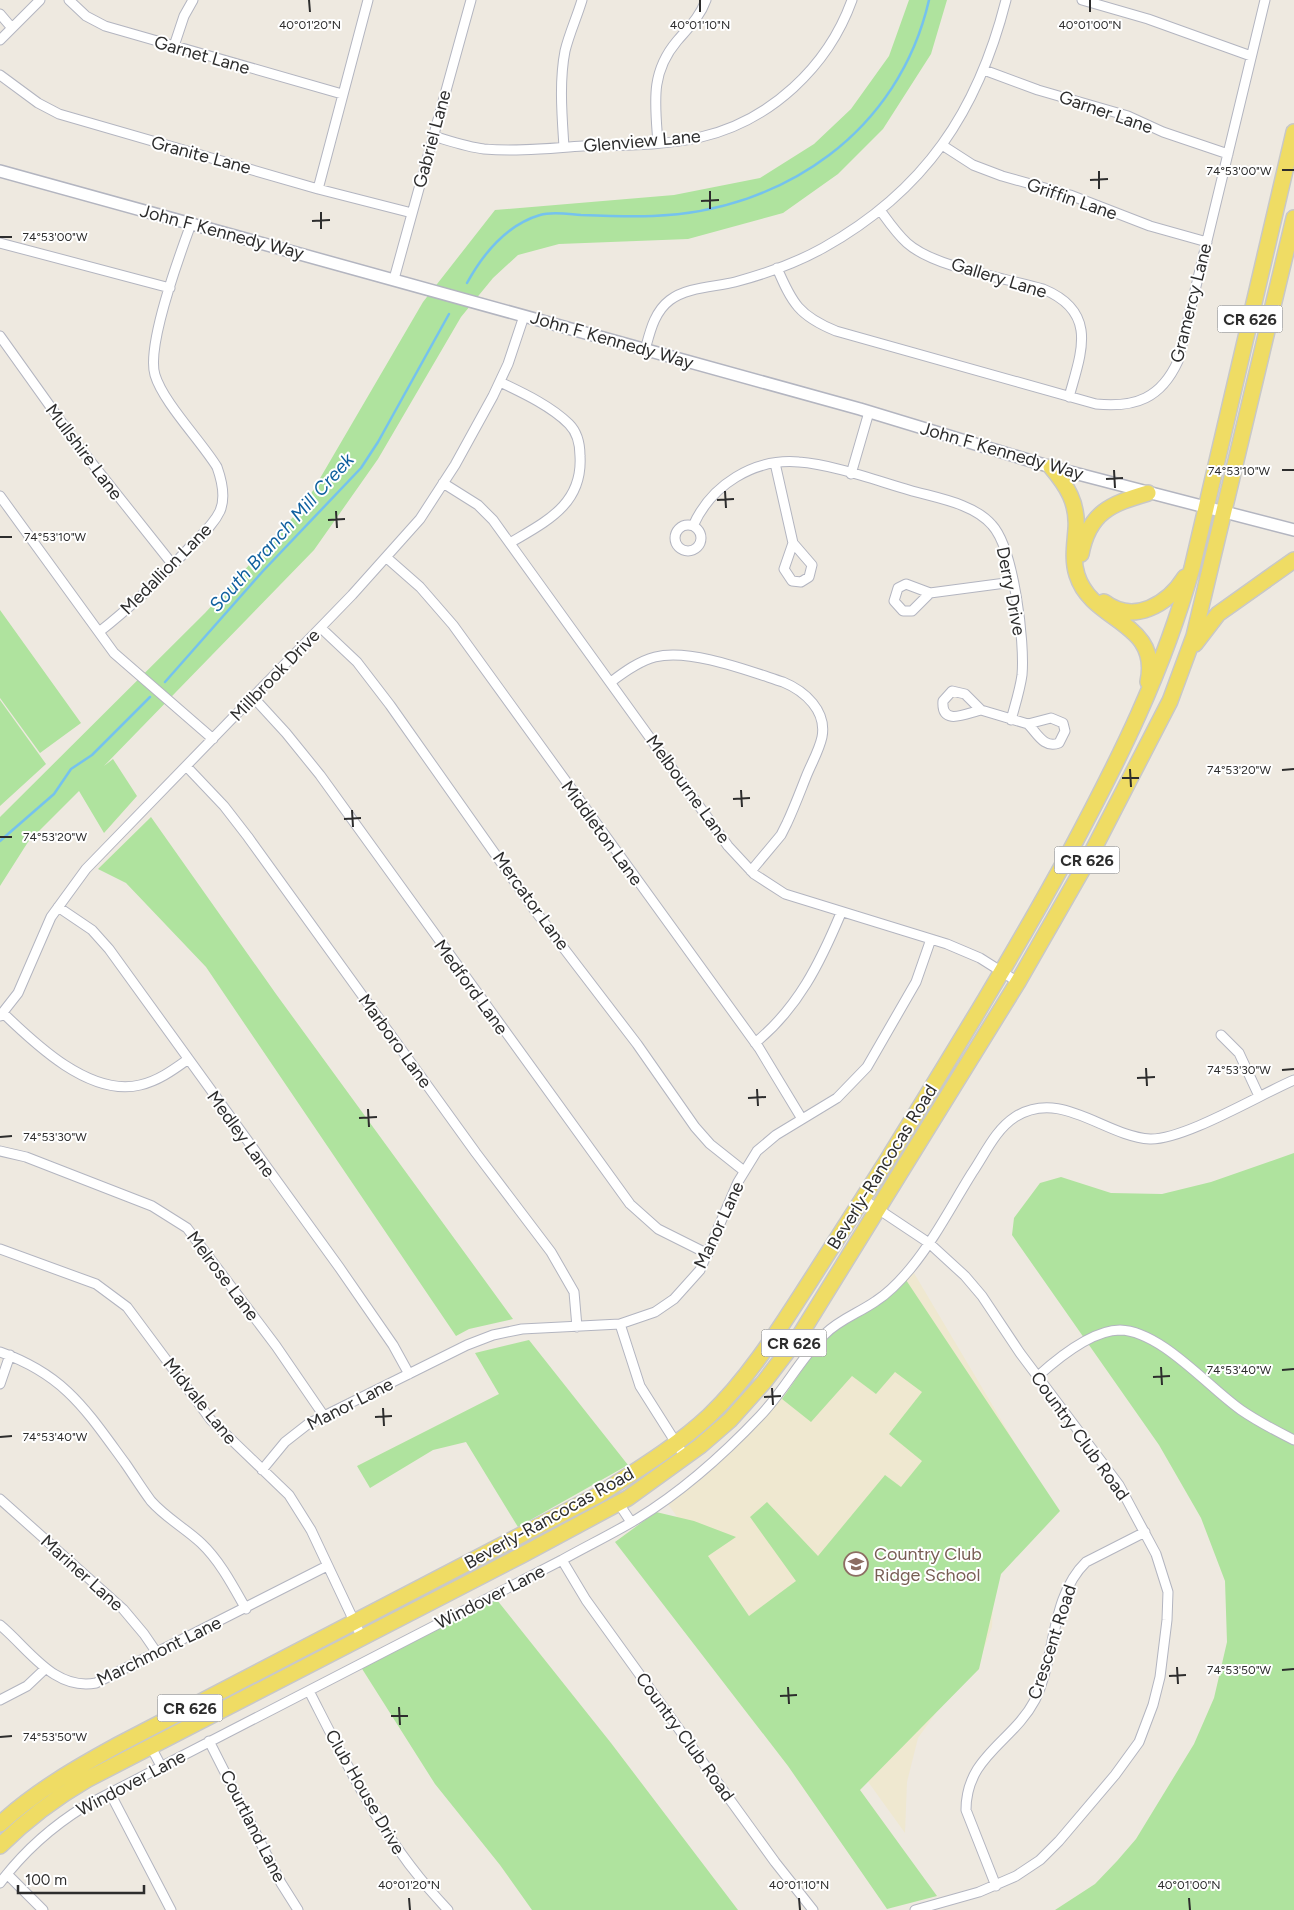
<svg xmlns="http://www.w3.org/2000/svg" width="1294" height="1910" viewBox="0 0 1294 1910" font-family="Figtree,sans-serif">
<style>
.education{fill:#efe8d0}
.green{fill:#afe39e}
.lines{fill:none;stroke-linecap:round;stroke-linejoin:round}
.stream{stroke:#75c2ee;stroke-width:2.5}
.minor-casing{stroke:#b3b5c0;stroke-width:11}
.tertiary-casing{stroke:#b3b5c0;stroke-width:14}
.primary-casing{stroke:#c8c8c8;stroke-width:18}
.minor{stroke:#fff;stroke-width:9}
.tertiary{stroke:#fff;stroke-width:11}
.primary{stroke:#efdc64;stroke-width:15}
.ticks{fill:none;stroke:#2d2d2d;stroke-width:2}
.labels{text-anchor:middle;stroke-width:4;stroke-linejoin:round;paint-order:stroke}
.shield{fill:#fff;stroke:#6c6c6c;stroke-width:1}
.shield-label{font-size:16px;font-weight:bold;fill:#2d2d2d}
.street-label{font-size:18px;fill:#2d2d2d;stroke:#fff}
.education-label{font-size:18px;fill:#785e54;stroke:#fff;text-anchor:start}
.water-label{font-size:19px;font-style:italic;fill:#0f609f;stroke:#fff}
.ticks-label{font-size:12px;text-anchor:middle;fill:#2d2d2d;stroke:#fff;stroke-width:4;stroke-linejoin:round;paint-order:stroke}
</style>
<rect width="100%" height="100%" fill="#eee9e0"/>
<path class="education" d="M911,1268L1054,1509L994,1580L992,1627L976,1670L945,1700L918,1738L907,1782L905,1833L665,1500L750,1426L816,1344L879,1300Z"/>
<path class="green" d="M909,0H947L931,54L883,129L838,174L783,213L688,239L559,244L518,255L493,278L461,317L378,459L314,550L104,766L113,759L137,796L104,833L79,791L28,842L0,886V817L205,613L305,504L423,302L495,210L674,195L760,178L814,144L851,109L889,56Z
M0,610L81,723L40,753L0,698Z
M0,700L46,764L0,806Z
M151,817L276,994L513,1319L469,1329L456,1336L206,967L126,883L98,869Z
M1294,1153V1910H1055L1095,1884L1117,1861L1136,1839L1194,1744L1214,1698L1227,1642L1225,1581L1201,1518L1159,1445L1012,1235L1014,1218L1040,1183L1061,1177L1111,1193L1162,1194L1211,1182Z
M904,1277L1060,1511L1001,1574L979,1669L860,1790L937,1896L887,1909L788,1766L615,1542L656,1512L694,1521L736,1537L708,1556L749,1616L796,1581L750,1517L767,1502L818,1556L885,1475L901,1487L922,1461L889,1434L922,1392L895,1372L876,1394L852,1376L811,1422L782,1399L830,1330Z
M529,1340L628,1465L518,1527L466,1442L433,1450L370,1488L357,1466L499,1394L475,1353Z
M493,1595L611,1743L738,1910H532L500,1865L435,1784L359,1664Z"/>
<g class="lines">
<path class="stream" d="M467,283C483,254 506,225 540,215C552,211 568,214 581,215C605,216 629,217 653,216C784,211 899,131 929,0
M165,682L263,571L361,468L378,442L449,314
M0,841L54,794L71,769L92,755L150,697"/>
<g class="minor-casing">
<path id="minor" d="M69,0L86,16L105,26L342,94
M1082,0L1148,19L1251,56
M0,14L12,28
M0,40L40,0
M174,46L184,16L193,0
M984,70L1038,90L1128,116L1163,132L1228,154
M0,75L38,103L59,114L318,189L412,213
M433,136C450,141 467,147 484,149C517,152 551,148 583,146C622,145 663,146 701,137C770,121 828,67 852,0
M658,143C655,103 650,73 677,41C688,28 700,17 706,0
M942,145L973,165L1002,176L1070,195L1150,226L1207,242
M564,147C562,116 559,82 565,51C569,34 577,17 582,0
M318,189L368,0
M880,210C888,221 896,233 907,243C935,268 1006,278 1043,289C1099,312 1081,353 1069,397
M0,243L170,288
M777,268C792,303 799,316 836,331L1096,404C1136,408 1161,398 1178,361L1265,0
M394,279L471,0
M0,336L80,448L173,565
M645,350C650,332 654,312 670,300C687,287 715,287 735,282C765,274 796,263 823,248C925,191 978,111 1006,0
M500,382C523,393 551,406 569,424C577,432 580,445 580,456C583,505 545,522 510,543
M775,463L793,543
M851,474L869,412
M443,483L478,505L493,520L728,846L754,874L785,894L947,944L980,958L1018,982
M0,496L114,653L213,739
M675 538a13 13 0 1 1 26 0a13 13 0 1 1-26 0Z
M693,526C711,485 754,458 799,462C831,464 878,481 909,490C936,498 973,503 992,525C1014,549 1025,643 1022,675C1020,690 1015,705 1011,720
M793,543L812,565L809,577L801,582L792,581L784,569Z
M387,558L420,587L453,625L759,1048L802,1119
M906,584L930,593L912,611H903L894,601L898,588Z
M930,593L1013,582
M321,628L357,662L390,705L536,912L637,1044L695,1127L710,1144L744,1171
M99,632C131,607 160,579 188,549C199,537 213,526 220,511C226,497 222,481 217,467C201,441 163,402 155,375C146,346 180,254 191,224
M611,682C624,672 639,661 655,657C690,648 749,671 783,682C805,691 827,711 822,737C819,751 811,764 806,777C800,792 794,808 787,823L781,835L751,871
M952,691L965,694L981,710C967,713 941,727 943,701Z
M253,697L286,733L320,775L630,1204L658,1229L708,1254
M981,710L1028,724
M1051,718L1063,723L1065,731L1059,743C1044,749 1037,733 1028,724Z
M187,767L224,806L248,837L476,1153L551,1252L574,1292L577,1327
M58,907L92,930L109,949L339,1267L393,1345L409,1374
M3,1013C35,1044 90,1097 140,1085C158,1081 173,1070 187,1060
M0,1016L18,993L51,917L86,869L352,595L420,519L455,465L493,396L508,364L524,316
M1221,1035L1239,1053L1259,1096
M755,1043C798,1008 820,963 841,913
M0,1151L26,1157L152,1206L187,1228L276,1346L324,1416
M863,1199L929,1243L965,1276L982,1296L1020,1353L1119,1485L1156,1554L1168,1592L1167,1620L1160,1677L1153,1705L1139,1742L1115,1775L1059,1841L1040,1860L1016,1876L979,1892L915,1910
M0,1249L96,1284L127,1307L211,1420L289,1495L311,1530L362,1638
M620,1324L640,1386L685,1457
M0,1352C65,1375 86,1410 125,1463C134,1476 142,1489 151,1501C166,1518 185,1528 201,1543C220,1561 233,1586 246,1609
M1038,1376C1058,1358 1092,1330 1120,1330C1161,1331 1208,1387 1241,1410C1257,1421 1276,1431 1294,1440
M0,1384L10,1355
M262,1470L285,1442L308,1424L467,1345L493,1335L522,1329L620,1324L655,1312L674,1299L700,1270L738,1182L757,1151L776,1135L837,1098L867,1067L916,982L931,939
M0,1499L123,1609L144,1634L157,1653
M619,1504L631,1522
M562,1560L586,1600L676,1725L775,1862L813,1910
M0,1625C29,1649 54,1691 96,1683L327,1566
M309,1691C350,1771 384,1843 448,1910
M0,1700L27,1686L46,1668
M209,1741L281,1883L298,1910
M151,1747L161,1766
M110,1793L171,1910
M7,1874L43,1910
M0,1883C24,1851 51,1827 85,1806L562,1560C587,1546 612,1534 637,1519C683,1491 723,1455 760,1416C784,1391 800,1359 825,1334C840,1319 859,1313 876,1301C890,1292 900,1281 910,1269C934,1240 952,1205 972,1173C985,1154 995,1130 1015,1117C1061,1088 1104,1136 1150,1139C1184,1140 1259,1095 1294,1080
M996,1886L966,1810C966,1756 1013,1742 1035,1700C1056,1657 1050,1597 1086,1562L1145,1532"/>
</g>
<g class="tertiary-casing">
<path id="tertiary" d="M0,171L860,409L1051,467L1294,530"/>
</g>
<g class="primary-casing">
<path id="primary" d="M1051,467C1067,486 1078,503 1076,529C1075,544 1072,560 1077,575C1092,623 1161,621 1148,682
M1081,554C1089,512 1111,504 1148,493
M1104,602C1134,625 1168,604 1185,577
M1195,644L1218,614L1294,560
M0,1824C36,1791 76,1768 118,1745L600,1494C637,1470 677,1446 709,1416C748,1379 778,1331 807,1286C834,1244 861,1201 888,1159C950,1058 1012,958 1068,855C1119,760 1163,672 1192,568L1294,132
M0,1846C27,1819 55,1798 88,1779L522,1555L628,1498L700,1446L730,1420L764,1382L800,1335L1018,982L1089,858L1170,701L1194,636L1294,218"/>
</g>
<use href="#minor" class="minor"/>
<use href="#tertiary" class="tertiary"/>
<use href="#primary" class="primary"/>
</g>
<path class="ticks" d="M309,0L310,12M700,0V12M1090,0V12M1282,170H1294M1099,171V189M1090,180L1108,179M710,191V209M701,201L719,200M321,212V229M312,221L330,220M0,237H12M1114,470L1115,488M1282,470H1294M1106,479L1123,478M725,491L726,508M717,500L734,499M336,511L337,528M328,520L345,519M0,537H12M1130,769L1131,787M1282,770L1294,769M1122,778H1139M741,790L742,807M733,799L750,798M352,810L353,827M344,819L361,818M0,837H12M1146,1068L1147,1086M1282,1070L1294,1069M1137,1078L1155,1077M757,1089L758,1106M748,1098L766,1097M368,1109L369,1127M359,1118L377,1117M0,1137L12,1136M1161,1367L1162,1385M1282,1370L1294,1369M1153,1377L1170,1376M772,1388L773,1405M764,1397L781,1396M383,1408L384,1426M375,1417L392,1416M0,1437L12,1436M1177,1667L1178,1684M1282,1670L1294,1669M1169,1676L1186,1675M788,1687L789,1704M780,1696L797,1695M399,1707L400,1725M391,1716H408M0,1737L12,1736M409,1898L410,1910M799,1898L800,1910M1189,1898L1190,1910"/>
<defs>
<g id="school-ring" transform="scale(1.25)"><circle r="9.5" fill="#fff" stroke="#8d6e63" stroke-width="1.5"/><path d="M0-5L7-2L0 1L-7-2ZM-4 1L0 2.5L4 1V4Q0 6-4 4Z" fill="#8d6e63"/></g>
</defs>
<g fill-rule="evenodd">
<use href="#school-ring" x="856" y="1564"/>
</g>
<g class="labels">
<g class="shield">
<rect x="1217.5" y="305.5" width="65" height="27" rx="4"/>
<rect x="1054.5" y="846.5" width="65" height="27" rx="4"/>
<rect x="761.5" y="1329.5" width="65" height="27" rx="4"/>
<rect x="157.5" y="1694.5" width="65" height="27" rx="4"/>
</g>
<g class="shield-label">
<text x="1250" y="325">CR 626</text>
<text x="1087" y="866">CR 626</text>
<text x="794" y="1349">CR 626</text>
<text x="190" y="1714">CR 626</text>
</g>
<g class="street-label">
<text transform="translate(202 55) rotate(16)" y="6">Garnet Lane</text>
<text transform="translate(1106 112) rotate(19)" y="6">Garner Lane</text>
<text transform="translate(432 139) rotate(-75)" y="6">Gabriel Lane</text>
<text transform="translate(642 141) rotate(-5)" y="6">Glenview Lane</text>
<text transform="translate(201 155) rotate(15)" y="6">Granite Lane</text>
<text transform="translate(1072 199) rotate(19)" y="6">Griffin Lane</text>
<text transform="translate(222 232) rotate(15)" y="6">John F Kennedy Way</text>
<text transform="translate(999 278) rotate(17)" y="6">Gallery Lane</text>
<text transform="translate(1191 303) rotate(-76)" y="6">Gramercy Lane</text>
<text transform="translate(612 340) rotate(16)" y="6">John F Kennedy Way</text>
<text transform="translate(1002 451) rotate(16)" y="6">John F Kennedy Way</text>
<text transform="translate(84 452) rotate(53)" y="6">Mullshire Lane</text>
<text transform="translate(166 569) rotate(-45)" y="6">Medallion Lane</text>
<text transform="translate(1011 591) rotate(79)" y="6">Derry Drive</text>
<text transform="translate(275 675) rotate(-46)" y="6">Millbrook Drive</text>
<text transform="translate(688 789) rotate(54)" y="6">Melbourne Lane</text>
<text transform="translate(602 833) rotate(54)" y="6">Middleton Lane</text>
<text transform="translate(531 901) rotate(54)" y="6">Mercator Lane</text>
<text transform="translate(471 987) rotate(54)" y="6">Medford Lane</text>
<text transform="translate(395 1041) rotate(54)" y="6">Marboro Lane</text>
<text transform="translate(241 1134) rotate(54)" y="6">Medley Lane</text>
<text transform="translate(882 1167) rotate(-58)" y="6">Beverly-Rancocas Road</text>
<text transform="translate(719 1225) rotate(-65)" y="6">Manor Lane</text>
<text transform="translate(223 1276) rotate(53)" y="6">Melrose Lane</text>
<text transform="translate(200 1401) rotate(51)" y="6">Midvale Lane</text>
<text transform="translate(350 1404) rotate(-27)" y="6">Manor Lane</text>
<text transform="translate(1080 1436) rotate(54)" y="6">Country Club Road</text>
<text transform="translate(549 1518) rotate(-29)" y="6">Beverly-Rancocas Road</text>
<text transform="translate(82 1573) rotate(42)" y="6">Mariner Lane</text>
<text transform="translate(490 1597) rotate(-27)" y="6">Windover Lane</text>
<text transform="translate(1052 1642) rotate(-72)" y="6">Crescent Road</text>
<text transform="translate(159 1651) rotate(-26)" y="6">Marchmont Lane</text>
<text transform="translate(685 1737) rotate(54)" y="6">Country Club Road</text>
<text transform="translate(131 1783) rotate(-28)" y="6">Windover Lane</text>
<text transform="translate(365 1792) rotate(60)" y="6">Club House Drive</text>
<text transform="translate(253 1826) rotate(63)" y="6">Courtland Lane</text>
</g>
<g class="education-label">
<text x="874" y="1560">Country Club<tspan x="874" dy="21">Ridge School</tspan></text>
</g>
<g class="water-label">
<text transform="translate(281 532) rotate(-48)" y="7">South Branch Mill Creek</text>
</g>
</g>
<g class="ticks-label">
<text x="310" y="29">40°01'20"N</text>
<text x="700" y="29">40°01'10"N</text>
<text x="1090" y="29">40°01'00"N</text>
<text x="1239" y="175">74°53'00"W</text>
<text x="55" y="241">74°53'00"W</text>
<text x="1239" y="475">74°53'10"W</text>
<text x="55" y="541">74°53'10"W</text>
<text x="1239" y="774">74°53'20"W</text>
<text x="55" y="841">74°53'20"W</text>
<text x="1239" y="1074">74°53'30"W</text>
<text x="55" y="1141">74°53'30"W</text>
<text x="1239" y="1374">74°53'40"W</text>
<text x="55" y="1441">74°53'40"W</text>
<text x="1239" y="1674">74°53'50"W</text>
<text x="55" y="1741">74°53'50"W</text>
<text x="409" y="1889">40°01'20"N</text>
<text x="799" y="1889">40°01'10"N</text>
<text x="1189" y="1889">40°01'00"N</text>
</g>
<path d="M18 1885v8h126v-8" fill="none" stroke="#2d2d2d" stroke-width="2.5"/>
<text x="25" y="1885" font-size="15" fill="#2d2d2d" stroke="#ffffff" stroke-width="4" paint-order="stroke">100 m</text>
</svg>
